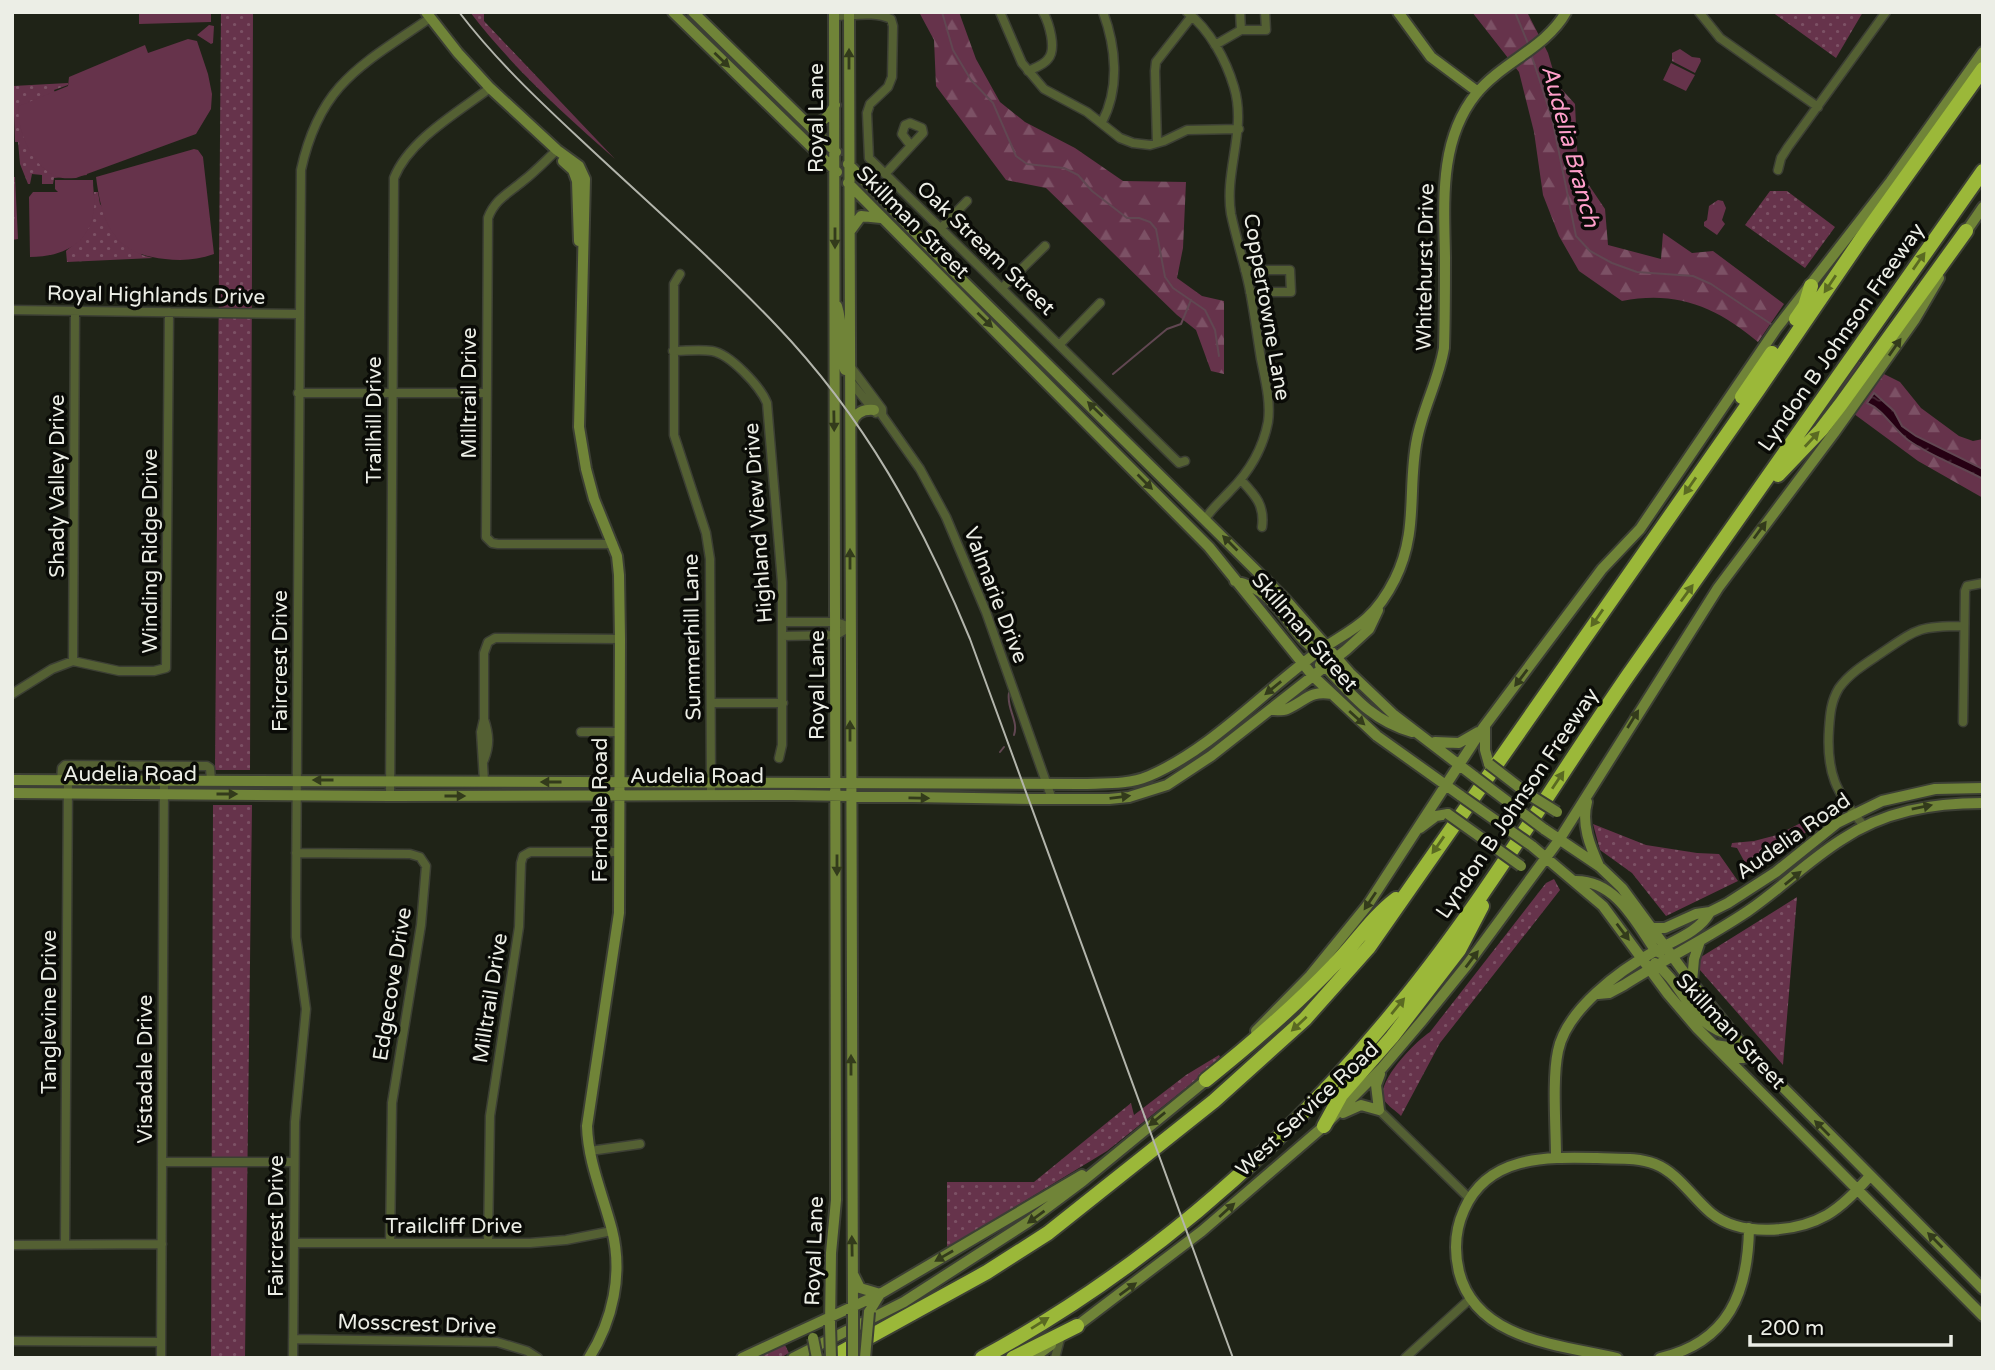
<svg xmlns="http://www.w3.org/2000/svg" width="1995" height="1370" viewBox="0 0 1995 1370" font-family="'Varela Round',sans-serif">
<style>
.grass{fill:url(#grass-dots)}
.forest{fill:url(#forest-firs)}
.park{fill:url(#park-tufts)}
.pitch{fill:#66334b}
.water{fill:url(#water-ripples);stroke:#614752;stroke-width:2}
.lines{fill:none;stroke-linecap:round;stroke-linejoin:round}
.stream{stroke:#614752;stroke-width:2}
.street-casing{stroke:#3c3f34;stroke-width:11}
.secondary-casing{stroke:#3c3f34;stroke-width:14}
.highway-casing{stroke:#3c3f34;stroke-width:18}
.street{stroke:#546033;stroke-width:8}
.secondary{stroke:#708438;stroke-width:10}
.highway{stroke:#9bb839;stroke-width:14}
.tram{stroke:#b3b5ac;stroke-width:2}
.secondary-bridge-casing{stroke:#3c3f34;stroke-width:14;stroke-linecap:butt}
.secondary-bridge{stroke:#708438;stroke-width:10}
.oneway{fill:#333b1b}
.oneway2{fill:#5a6a22}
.labels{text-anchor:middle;stroke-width:7;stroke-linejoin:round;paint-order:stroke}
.street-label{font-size:21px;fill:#eceee6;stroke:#0a0b07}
.water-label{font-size:23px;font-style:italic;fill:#ff9fca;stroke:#0a0b07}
</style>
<defs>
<pattern id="grass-dots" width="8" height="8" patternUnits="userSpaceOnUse" patternTransform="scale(1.75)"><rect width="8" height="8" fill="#66334b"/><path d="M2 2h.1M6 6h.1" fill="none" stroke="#7c5165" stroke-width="1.8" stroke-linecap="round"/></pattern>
<pattern id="forest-firs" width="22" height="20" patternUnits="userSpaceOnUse" patternTransform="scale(1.75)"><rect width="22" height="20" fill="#66334b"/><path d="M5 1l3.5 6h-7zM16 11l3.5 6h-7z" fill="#7c5165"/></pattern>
<pattern id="park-tufts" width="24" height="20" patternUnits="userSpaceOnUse" patternTransform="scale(1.75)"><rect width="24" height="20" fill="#66334b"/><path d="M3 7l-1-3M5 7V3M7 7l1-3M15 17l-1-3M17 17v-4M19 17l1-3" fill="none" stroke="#7c5165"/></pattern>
<pattern id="water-ripples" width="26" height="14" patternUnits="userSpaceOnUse" patternTransform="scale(1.75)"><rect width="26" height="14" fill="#260013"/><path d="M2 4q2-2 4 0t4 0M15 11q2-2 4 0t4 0" fill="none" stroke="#462635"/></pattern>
</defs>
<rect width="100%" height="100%" fill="#1f2317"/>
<path class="grass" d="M221,12H253L250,770H215Z
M470,12H484V21L615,159C563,113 512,67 470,12Z
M1772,12H1863L1836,58Z
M68,83V85L54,90L87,175L54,178L53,184H42V175L32,174L30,184H28L20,164L18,142H15L13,86Z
M1770,191H1787L1835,227L1805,268L1745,225Z
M94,192H98L100,204L142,255L153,258L67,262L66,251C83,239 95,212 94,192Z
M213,805H252L245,1358H211Z
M1826,810L1829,815L1793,842L1787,830Z
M1593,824L1646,845L1697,853L1719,854L1738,881L1666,916L1632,873L1600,850Z
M1777,835L1784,850L1759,869L1749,870L1737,848L1731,847L1732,843L1754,841Z
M1554,879L1560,890L1440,1043L1401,1116C1396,1111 1388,1106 1384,1100C1375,1082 1416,1041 1430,1032L1546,883Z
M1797,897L1783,1065L1693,962Z
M1219,1055L1220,1057L1191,1084L1107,1151L947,1248V1182H1034L1131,1103L1134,1115L1186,1075Z
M784,1343L789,1353L780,1358H754Z"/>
<path class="forest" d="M919,12H959L976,59L1000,102L1025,122L1075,148L1123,181L1186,182L1183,248L1177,278L1202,296L1224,301V374L1211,371L1196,330L1177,315L1046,188L1006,180L936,86L934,40Z
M1472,12H1527L1548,53L1557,84L1575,104L1578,169L1605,209L1608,245L1661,259L1663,233L1692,253L1713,251L1784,304L1758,342C1717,307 1676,290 1622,301L1579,271L1559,236L1543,195L1534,132L1519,72Z
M1856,360L1900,382L1921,408L1959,436L1973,441L1983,439V498L1918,461L1831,397Z"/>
<path class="park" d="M1680,49L1692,57L1700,58L1701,61L1695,73L1672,61V53Z
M15,177L18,239L12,240V177Z
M1718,200L1723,201L1726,208L1722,220L1725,224L1717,235L1704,226V222L1707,220L1709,206Z"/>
<path class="pitch" d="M139,12H211V22L139,24Z
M209,25L214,26L213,43L211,44L197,35Z
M188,39L197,41L208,74L212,94L211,109L196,134L76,178C70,178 64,179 58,177C33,168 16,131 19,106L68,86L69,77L145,45L148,53Z
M1671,63L1695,75L1686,91L1663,80Z
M194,149L198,150L203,157L214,254C197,260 182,261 165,259C113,254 102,223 96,177Z
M55,180H93C93,190 95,197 94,208C91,244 62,257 30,257L29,197L33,192H58L55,189Z"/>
<path class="water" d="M1874,393L1894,411L1902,426L1916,436L1983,469V479C1959,466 1930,456 1908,440C1893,429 1884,410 1867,403Z"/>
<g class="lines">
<path class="stream" d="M942,12L953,50L971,80L993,103L1016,156L1027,164L1064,168L1078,175L1092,191L1127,218H1139L1150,222L1156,229L1165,277L1173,288L1205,310L1215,330L1219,356
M1515,12L1529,46
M1531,54L1552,118L1576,236L1590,251L1612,263L1637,272L1693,276L1711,284L1774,326
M1113,374L1167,329L1181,324L1191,300
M1009,693C1006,708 1019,721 1014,735
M1000,752L1004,747"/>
<g class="street-casing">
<path id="street" d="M1000,12L1022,63L1044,89L1087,112L1120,138L1133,143L1150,145L1164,141L1187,130L1239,129
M1187,12C1210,30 1226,60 1234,87C1247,130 1224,171 1231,214C1236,238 1244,262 1249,286C1254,310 1257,335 1261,359C1265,379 1271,402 1268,422C1263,448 1249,472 1230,491C1222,500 1212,508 1206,518
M1240,12L1241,30
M1699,12L1720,38L1818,107
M835,16C853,16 874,11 891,19L893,26L892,77L888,87L870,104L867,113L869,158L1179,463L1185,461
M1215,45L1241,30H1266L1265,12
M1028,71C1034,68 1044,65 1048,59C1057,49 1049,23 1043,12
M1102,122C1120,88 1116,47 1103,12
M1157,143L1155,71L1156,62L1192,16
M557,150C546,160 535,172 523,181C509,193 495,199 488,218L486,537L492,543L498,544H613
M1778,170L1781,158L1788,147L1886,12
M885,174L923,133L922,128L910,123L905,125L902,134L911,146
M941,228L967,201
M1245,270H1290L1291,292H1250
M680,274L674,284V435L706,533L710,559L711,796
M1003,287L1045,246
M12,310L298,314
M1060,344L1100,303
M673,351C686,351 700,349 712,351C730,354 760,386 767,403L782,582V745L779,758
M850,366L882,409V415L920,469L946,517L986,612L1052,799
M850,381L876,413
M298,393H486
M1241,480C1255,495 1265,505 1262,527
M782,622H836L850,627
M782,636L836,635L850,627
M73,661L75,311
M12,694L52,669L73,661L119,671H154L166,668L169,312
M712,703H783
M484,719C489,734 490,745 484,760
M1963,722L1965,591L1967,586L1983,583
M581,732H620
M61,780L62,768L65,765L207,766L210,768L211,780
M484,781L481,732L484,719V653L488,642L495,638L620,639
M390,796L394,178C409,140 458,112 490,88
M1864,826C1836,793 1826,773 1829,729C1830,714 1831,701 1839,688C1850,673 1865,664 1880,654C1917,629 1918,626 1963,626
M296,853L410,854L420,857L426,866L421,925L392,1103L390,1243
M1379,1110L1470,1199
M590,1151L640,1144
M163,1162H294
M65,1243L68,780
M294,1243H530L566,1240L612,1231
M488,1243L490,1116L519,927L521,863L523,856L530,852H619
M12,1245L162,1244
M293,1339L497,1342L527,1351L538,1358
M12,1341L161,1342
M161,1358L164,780
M293,1358L295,1122L306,1009L296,937V899L301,170C320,83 362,65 430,18
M1055,1358L1060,1339
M1405,1358L1470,1299"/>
</g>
<g class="secondary-casing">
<path id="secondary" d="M426,12L458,53L490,88L557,150L579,166L585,179L579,427L586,469L594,499L617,556L619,575L620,639L619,913L587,1126C588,1162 603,1195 612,1230C623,1274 613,1320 589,1358
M673,12L837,172
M693,12L836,152
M849,12L853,1314
M1398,12L1431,57L1478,92
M805,121C820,127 828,118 835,105
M563,161L573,170L577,181L579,241
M848,164L952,270L1286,600L1350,673L1394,715L1475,777
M848,183L1209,547L1313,676L1377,736L1461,796
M850,231L861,216L881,218
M1963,236L1983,207
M837,306C844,327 839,349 845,370
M852,423C855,413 863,409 874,410
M1235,581C1283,592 1288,638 1324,655
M1320,665L1325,666C1353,696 1371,720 1412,732
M1270,710C1275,710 1282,711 1287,709C1306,701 1309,690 1332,694
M1485,726V750L1489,764
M1435,742L1459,743L1478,732
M12,780L1081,784C1103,783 1128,785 1149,776C1210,750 1262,693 1315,654C1332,641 1352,632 1367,618C1379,607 1388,593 1395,579C1419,531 1407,488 1417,439C1423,408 1439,379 1444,348C1445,317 1445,287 1445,257C1444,201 1439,140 1476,94C1502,62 1546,48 1566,12
M12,793L390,796L792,795L1033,799H1109L1129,797L1167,785L1211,756L1346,650L1369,629L1378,610
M1587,802C1581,824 1590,846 1599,866
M1420,828L1436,816L1448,814
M1544,829L1599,866L1622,888L1692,983L1749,1053L1983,1289
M1532,846L1603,906L1668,994L1697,1028L1983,1316
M1576,881C1616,881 1635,921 1655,950L1660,953
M1653,928H1665L1696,914L1710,912L1728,903L1776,872L1837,823L1882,801L1935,789L1983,788
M1655,963C1686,986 1689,1027 1735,1036
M1692,982L1694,959L1700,941
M1598,994L1609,993L1624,985C1665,959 1708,938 1748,911C1780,889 1808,861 1841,840C1884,811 1932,803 1983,803
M1256,1031L1310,976L1367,906L1483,728L1602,569L1640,529L1776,329L1891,181L1983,52
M1714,1045L1729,1047L1740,1058H1744L1749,1053
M1379,1110L1376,1085L1380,1074
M1343,1113L1361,1105L1379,1110
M1556,1158C1556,1128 1552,1079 1558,1051C1566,1010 1620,970 1655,951C1675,940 1699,932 1710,912
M853,1274L860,1288L880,1294L869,1312
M830,1325L831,1253L836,1200L834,12
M1073,1329L1202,1231L1324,1126L1382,1068L1421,1022L1467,965L1559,840L1718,588L1834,433L1915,319L1939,278
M742,1358L880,1294L1082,1175
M793,1358L904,1302L1028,1222L1083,1181L1210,1077
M1033,1358L1051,1345
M1617,1358C1560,1345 1476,1340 1459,1272C1454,1251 1455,1230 1464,1210C1488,1155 1547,1157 1597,1158C1616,1159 1637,1157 1655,1164C1678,1173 1692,1197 1711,1213C1740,1237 1795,1233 1827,1215C1844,1205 1857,1190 1870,1176
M1660,1358C1729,1342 1748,1292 1749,1228"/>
</g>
<g class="highway-casing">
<path id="highway" d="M1796,319L1805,306L1811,286
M1742,397L1772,353
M1778,475L1821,430L1841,404L1966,231
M1206,1080C1251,1044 1294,1007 1334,965C1355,944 1372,917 1396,899
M1324,1126L1341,1095L1392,1037L1459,950L1482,906
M831,1358L987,1272L1048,1233L1214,1101L1305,1019L1369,947L1758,390L1862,238L1983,69
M982,1358C1144,1270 1284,1147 1400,1004C1485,900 1553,784 1629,674C1746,506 1865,339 1983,171
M1013,1358L1077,1326"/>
</g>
<use href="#street" class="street"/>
<use href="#secondary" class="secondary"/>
<use href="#highway" class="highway"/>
<path class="tram" d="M459,12C495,59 537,99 580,139C645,200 714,260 776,325C864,417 922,522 970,639L1233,1358"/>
<g class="secondary-bridge-casing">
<path id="secondary-bridge" d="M1489,764L1528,794L1557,812
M1475,777L1544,829
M1461,796L1532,846
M1448,814L1521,866
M853,1314V1358
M830,1325L831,1358
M813,1338L817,1358
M865,1358L869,1312"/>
</g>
<use href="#secondary-bridge" class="secondary-bridge"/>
</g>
<defs><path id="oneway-solid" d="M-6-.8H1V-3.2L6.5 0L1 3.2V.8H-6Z" transform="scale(1.75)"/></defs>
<g class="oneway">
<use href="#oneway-solid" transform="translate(849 59) rotate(-90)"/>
<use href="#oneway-solid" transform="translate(722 60) rotate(44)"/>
<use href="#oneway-solid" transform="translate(835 238) rotate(90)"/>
<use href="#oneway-solid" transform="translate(985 320) rotate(44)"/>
<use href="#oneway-solid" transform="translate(1895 347) rotate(-55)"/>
<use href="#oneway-solid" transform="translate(1095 409) rotate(-136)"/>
<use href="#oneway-solid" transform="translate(834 421) rotate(89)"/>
<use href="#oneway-solid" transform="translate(1145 482) rotate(45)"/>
<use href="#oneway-solid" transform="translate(1760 530) rotate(-54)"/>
<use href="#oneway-solid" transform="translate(1230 543) rotate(-135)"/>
<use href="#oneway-solid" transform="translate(850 559) rotate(-90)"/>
<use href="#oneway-solid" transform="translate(1521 678) rotate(127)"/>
<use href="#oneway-solid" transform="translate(1273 688) rotate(141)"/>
<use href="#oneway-solid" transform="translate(1357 718) rotate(42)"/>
<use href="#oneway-solid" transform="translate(1633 719) rotate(-58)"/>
<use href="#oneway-solid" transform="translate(850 731) rotate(-90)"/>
<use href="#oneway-solid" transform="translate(323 780) rotate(180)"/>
<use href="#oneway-solid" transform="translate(551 782) rotate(180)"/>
<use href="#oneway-solid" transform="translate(227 794)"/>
<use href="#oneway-solid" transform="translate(455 796)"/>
<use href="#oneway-solid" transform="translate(1120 797) rotate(-7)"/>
<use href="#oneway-solid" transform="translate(919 798) rotate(1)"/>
<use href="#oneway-solid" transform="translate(1922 807) rotate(-11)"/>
<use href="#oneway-solid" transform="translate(837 865) rotate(90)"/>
<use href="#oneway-solid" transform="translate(1793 878) rotate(-39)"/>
<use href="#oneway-solid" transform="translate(1370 901) rotate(124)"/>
<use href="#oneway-solid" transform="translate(1623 932) rotate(53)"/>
<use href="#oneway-solid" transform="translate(1472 959) rotate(-53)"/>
<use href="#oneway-solid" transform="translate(851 1065) rotate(-90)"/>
<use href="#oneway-solid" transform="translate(1157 1119) rotate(141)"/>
<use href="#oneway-solid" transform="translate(1822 1128) rotate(-135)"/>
<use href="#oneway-solid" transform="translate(1227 1210) rotate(-42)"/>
<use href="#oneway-solid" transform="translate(1036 1217) rotate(144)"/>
<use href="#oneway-solid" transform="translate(1935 1240) rotate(-135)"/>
<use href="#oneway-solid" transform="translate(852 1246) rotate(-91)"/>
<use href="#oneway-solid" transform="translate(944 1256) rotate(150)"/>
<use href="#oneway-solid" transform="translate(1128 1289) rotate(-36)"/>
</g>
<g class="oneway2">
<use href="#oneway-solid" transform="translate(1919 261) rotate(-55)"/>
<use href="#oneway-solid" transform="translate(1830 284) rotate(124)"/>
<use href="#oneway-solid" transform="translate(1812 439) rotate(-47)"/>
<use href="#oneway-solid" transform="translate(1690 486) rotate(125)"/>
<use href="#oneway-solid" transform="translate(1687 593) rotate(-54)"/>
<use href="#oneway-solid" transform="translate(1597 618) rotate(125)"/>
<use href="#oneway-solid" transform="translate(1558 780) rotate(-56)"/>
<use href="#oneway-solid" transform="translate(1438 845) rotate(125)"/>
<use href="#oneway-solid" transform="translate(1398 1006) rotate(-51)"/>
<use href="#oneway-solid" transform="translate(1299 1024) rotate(137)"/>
<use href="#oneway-solid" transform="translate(1040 1323) rotate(-32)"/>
</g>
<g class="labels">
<g class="street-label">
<text transform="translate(816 118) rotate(-90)" y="7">Royal Lane</text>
<text transform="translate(913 222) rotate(45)" y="7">Skillman Street</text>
<text transform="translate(986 248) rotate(44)" y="7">Oak Stream Street</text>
<text transform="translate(1425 267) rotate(-89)" y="7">Whitehurst Drive</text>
<text transform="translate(156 295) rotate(1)" y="7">Royal Highlands Drive</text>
<text transform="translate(1267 307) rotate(80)" y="7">Coppertowne Lane</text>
<text transform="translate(1841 337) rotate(-55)" y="7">Lyndon B Johnson Freeway</text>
<text transform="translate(469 393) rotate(-90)" y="7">Milltrail Drive</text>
<text transform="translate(374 420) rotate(-90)" y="7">Trailhill Drive</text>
<text transform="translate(57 486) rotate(-90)" y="7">Shady Valley Drive</text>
<text transform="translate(758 523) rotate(-94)" y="7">Highland View Drive</text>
<text transform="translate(150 551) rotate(-90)" y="7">Winding Ridge Drive</text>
<text transform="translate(996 595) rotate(69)" y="7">Valmarie Drive</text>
<text transform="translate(1305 632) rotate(49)" y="7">Skillman Street</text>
<text transform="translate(692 637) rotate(-91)" y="7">Summerhill Lane</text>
<text transform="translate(280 661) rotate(-90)" y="7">Faircrest Drive</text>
<text transform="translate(817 685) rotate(-90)" y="7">Royal Lane</text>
<text x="130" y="781">Audelia Road</text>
<text x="697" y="783">Audelia Road</text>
<text transform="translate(1517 803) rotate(-56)" y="7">Lyndon B Johnson Freeway</text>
<text transform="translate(600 810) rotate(-90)" y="7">Ferndale Road</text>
<text transform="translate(1793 836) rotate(-35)" y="7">Audelia Road</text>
<text transform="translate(392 984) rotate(-81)" y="7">Edgecove Drive</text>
<text transform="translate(490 998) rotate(-81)" y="7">Milltrail Drive</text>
<text transform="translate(49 1012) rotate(-90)" y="7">Tanglevine Drive</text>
<text transform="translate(1731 1031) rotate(47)" y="7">Skillman Street</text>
<text transform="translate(145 1069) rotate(-90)" y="7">Vistadale Drive</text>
<text transform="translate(1307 1109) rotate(-43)" y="7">West Service Road</text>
<text transform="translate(276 1226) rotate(-90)" y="7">Faircrest Drive</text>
<text x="454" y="1233">Trailcliff Drive</text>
<text transform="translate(814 1251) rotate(-88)" y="7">Royal Lane</text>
<text transform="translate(417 1324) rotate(2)" y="7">Mosscrest Drive</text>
</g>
<g class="water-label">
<text transform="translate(1571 146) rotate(75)" y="8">Audelia Branch</text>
</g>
</g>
<rect width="1995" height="1370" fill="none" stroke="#eceee6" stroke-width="28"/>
<path d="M1750 1335v10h201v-10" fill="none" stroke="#eceee6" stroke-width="3.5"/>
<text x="1760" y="1335" font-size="21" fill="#eceee6" stroke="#0a0b07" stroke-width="5" paint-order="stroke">200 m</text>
</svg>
